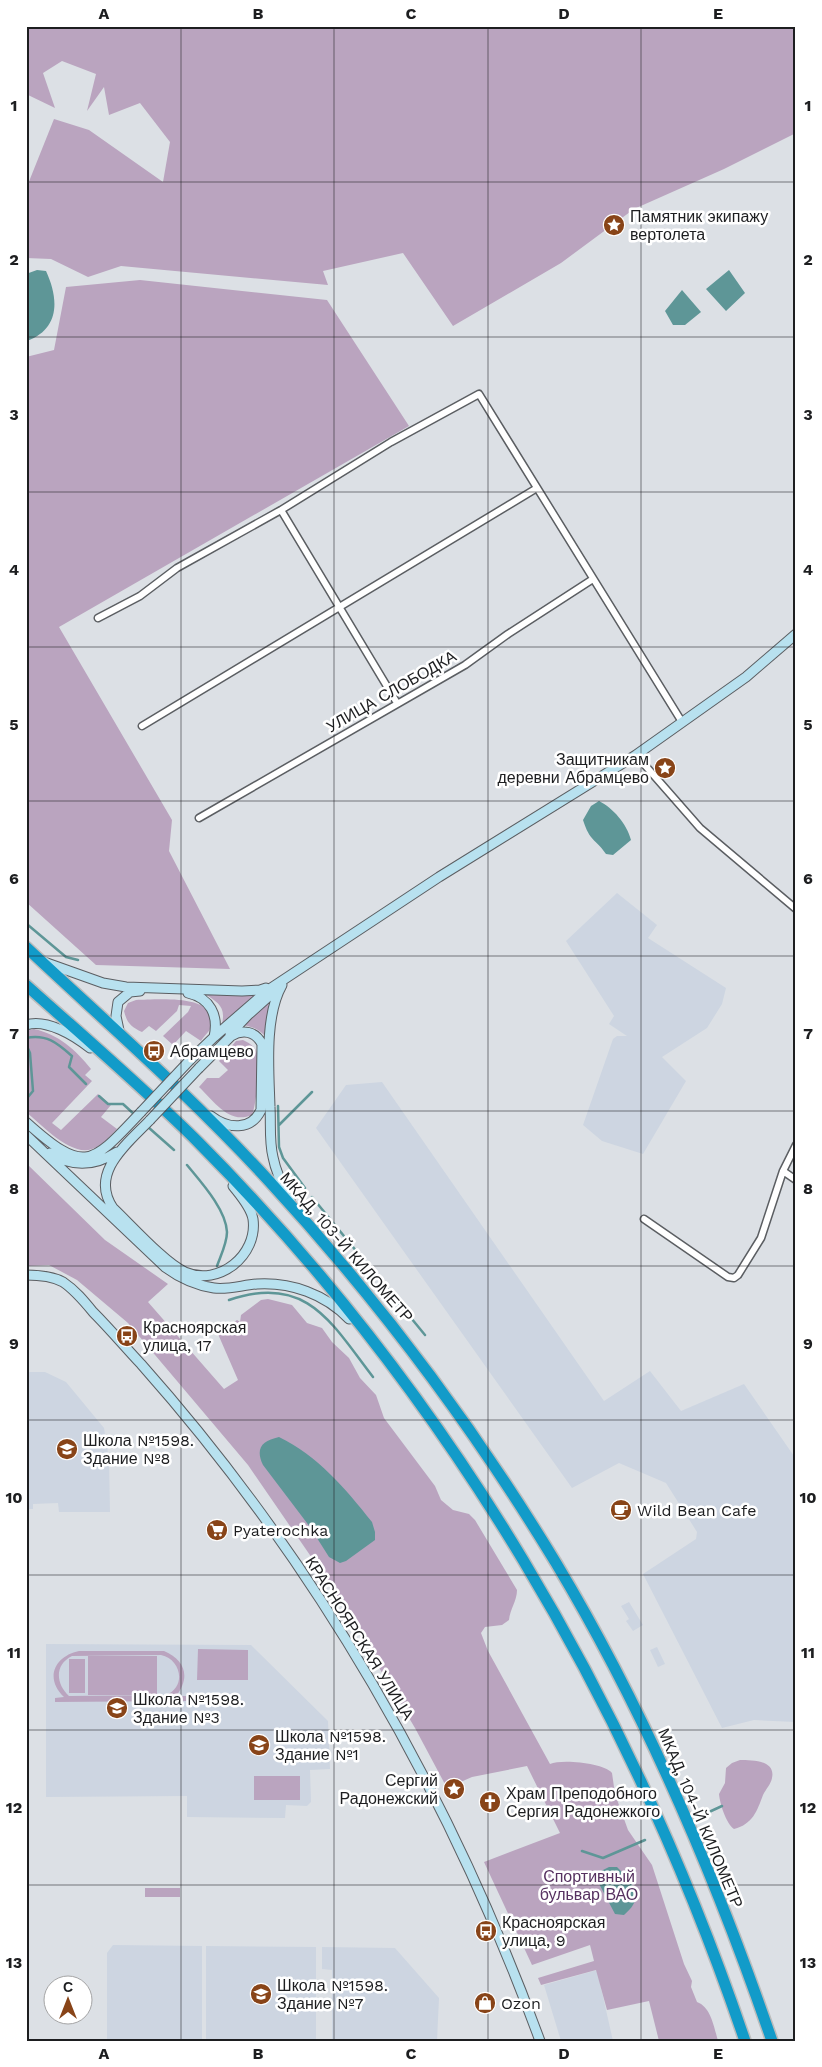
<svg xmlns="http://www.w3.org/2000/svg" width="822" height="2067" viewBox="0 0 822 2067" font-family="'Work Sans',sans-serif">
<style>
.built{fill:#cdd5e1}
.green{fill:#baa4bf;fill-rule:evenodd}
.water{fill:#5e9697}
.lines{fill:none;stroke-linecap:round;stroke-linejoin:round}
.stream{stroke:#5e9697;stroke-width:2.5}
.street-casing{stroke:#5b5e62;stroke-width:9}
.secondary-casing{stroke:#5b5e62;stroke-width:11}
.highway-casing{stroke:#bbbcbc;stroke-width:14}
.street{stroke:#fff;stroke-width:6}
.secondary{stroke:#b8e1ef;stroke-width:9}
.highway{stroke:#129bc9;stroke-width:11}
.secondary-bridge-casing{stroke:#5b5e62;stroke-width:11;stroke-linecap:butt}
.secondary-bridge{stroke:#b8e1ef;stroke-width:9}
.grid{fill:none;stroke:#1d1e20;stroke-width:1;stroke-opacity:0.55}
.labels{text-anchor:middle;stroke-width:5;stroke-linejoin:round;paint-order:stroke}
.poi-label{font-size:16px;fill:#1d1e20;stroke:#fff;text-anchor:start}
.street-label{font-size:16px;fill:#1d1e20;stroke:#fff}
.park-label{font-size:16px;fill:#563160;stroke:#fff}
.neatline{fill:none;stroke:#1d1e20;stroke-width:2}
.grid-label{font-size:16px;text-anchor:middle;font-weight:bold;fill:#1d1e20}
</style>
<rect width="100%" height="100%" fill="#dce0e5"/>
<path class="built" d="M617,893L657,925L648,938L726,988L722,1004L707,1028L662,1057L686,1081L643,1154L602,1141L583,1125L613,1039L617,1036H627L609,1024L614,1016L566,941Z
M382,1082L604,1401L650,1371L681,1411L744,1384L796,1459V1722L754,1720L722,1728L643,1574L696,1539L697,1532L666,1483L619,1463L572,1488L316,1128L346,1085Z
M26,1372H45L66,1382L104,1428L109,1459L110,1512H59L58,1503L33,1504V1509H26Z
M629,1602L643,1625L633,1631L626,1621L629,1619L621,1606Z
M46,1644L251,1645L328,1721L330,1769L310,1770L311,1802L307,1806L286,1805L285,1818L187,1817V1796L46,1797Z
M657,1647L665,1664L658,1667L650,1650Z
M113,1945L202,1946V2041H107V1953Z
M206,1946L316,1947V2041H206Z
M322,1947L395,1948L439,1998L437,2041H332V1970L322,1969Z
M597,1970L613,2041H561L544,1985Z"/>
<path class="green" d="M26,26H796V133L724,169L634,209L561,263L453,326L403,253L323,271L328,285L121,266L88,277L51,259L26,258V189L54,119L89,130L163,182L170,142L140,103L109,115L104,87L87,111L96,74L62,61L43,73L55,108L26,94Z
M140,280L327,300L409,426L59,627L172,820L169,851L230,969L96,965L26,902V357L54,350L66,287Z
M204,993L258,994L222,1024C226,1006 218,1003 204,993Z
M269,999L267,1038C260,1030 254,1027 243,1025Z
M136,1000C155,1000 217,993 212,1025C211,1030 204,1036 201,1041L186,1031L173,1045L163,1036L188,1012L191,1006L179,1005L177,1011L156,1031L149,1026L142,1032C131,1027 127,1023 124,1011L128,1003Z
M34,1029C58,1034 76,1050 91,1069L85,1075L92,1081L52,1123L61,1130L98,1094L111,1105L101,1117L117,1129C110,1136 102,1146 92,1149C71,1157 41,1124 26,1112V1031Z
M243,1040C249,1043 255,1046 257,1053C261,1061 256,1106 252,1115C229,1125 214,1101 199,1087L207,1078H219L228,1070L219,1061L236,1041Z
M27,1164L105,1240L168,1284L148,1302L224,1389L238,1380L218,1334L237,1320L240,1322L241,1315L261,1300L268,1299L292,1305L307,1323L322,1328L332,1342L349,1358L360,1378L376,1395L384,1418L435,1486L441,1500L453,1510L469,1514L475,1520L517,1590C517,1601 510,1609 509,1620L502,1625L485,1627L481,1633L488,1651L550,1764C562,1759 604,1763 612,1773L615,1794L628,1830L652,1865L684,1964L692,1981L691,1987L697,2002C711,2007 714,2027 718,2041H659L649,2001L607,2010L596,1970L541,1985L538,1978L594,1961L590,1945L532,1965L484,1862L560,1833L527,1766L472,1777L447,1788L415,1728L325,1577L248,1465L128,1323L77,1280L49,1265L26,1266Z
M198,1649L248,1650V1680H197Z
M79,1651H164C185,1660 191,1677 176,1696H186V1701L55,1702V1698L64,1697C44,1678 55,1656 79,1651ZM161,1655C181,1659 187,1687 166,1695L69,1696C56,1684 54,1665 72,1656Z
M88,1656H157V1695H88Z
M69,1659H85V1693H69Z
M740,1760C751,1760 776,1760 772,1778C771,1784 766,1789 763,1795C757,1811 753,1824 734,1829C726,1823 720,1804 719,1794L725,1783L726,1768L732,1763Z
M254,1776H300V1800H254Z
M145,1888H180V1897H145Z"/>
<path class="water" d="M37,270L46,271C59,299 60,329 27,341L26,274Z
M729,270L745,293L726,311L706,289Z
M682,290L701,312L685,325H673L665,311Z
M599,801C613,808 627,824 631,840L613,855L606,854C595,838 590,842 583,820L591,806Z
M279,1437C318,1456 345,1488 372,1522L375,1532V1540L346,1561L340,1563L329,1557L310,1527L263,1465C255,1448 262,1441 279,1437Z
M609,1867H617C633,1883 646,1897 624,1915L615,1914L596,1878L601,1871Z"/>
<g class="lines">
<path class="stream" d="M28,925L66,957L78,960
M26,1038C47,1034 57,1043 72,1056L69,1067L86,1084
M26,1044L30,1053L33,1091L28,1097
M99,1096L108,1104H123L135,1115
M278,1106L279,1147L283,1158L305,1188
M279,1125L312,1092
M148,1127L174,1150
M187,1165C200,1181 226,1209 227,1232C227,1243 221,1255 217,1266
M312,1197L425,1335
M229,1300C307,1273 332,1324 373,1377
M709,1812L722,1806
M582,1851L603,1858L645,1840"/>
<g class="street-casing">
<path id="street" d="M281,510L397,703
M98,618L140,596L177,568L281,510L391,442L479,394L682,722
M142,726L537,488
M636,755L700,828L796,909
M199,818L465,665L508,634L593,579
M783,1171L796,1180
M644,1219L728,1277L734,1278L738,1275L761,1238L783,1171L796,1145"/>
</g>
<g class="secondary-casing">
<path id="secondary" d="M44,962L103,983L126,987L242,991L260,990L266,988
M282,985C264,1017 269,1071 270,1107C271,1124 269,1141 273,1157C276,1173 283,1187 290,1200
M188,993C210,998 219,1015 214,1037
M26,1025C46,1018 75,1036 90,1048
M230,1034L248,1015L276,990
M120,1035L116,1016L118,1002L130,992L140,991
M190,1060L214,1037L268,990L439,877L636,755L746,677L796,634
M199,1068L231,1036C243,1029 255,1031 262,1044L261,1110C251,1131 228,1129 211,1116
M150,1120C127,1144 89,1173 113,1208C131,1225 165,1263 185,1272C219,1287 258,1255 253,1219C251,1207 240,1195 233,1186
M26,1122C85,1175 91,1165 141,1112
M26,1135L165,1267C180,1278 195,1285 214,1288C228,1290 243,1285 257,1284C291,1282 325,1294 349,1319
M50,1153C73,1168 95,1166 117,1152
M26,1275C39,1275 52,1276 63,1282C75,1290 84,1301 93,1312C110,1329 125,1347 141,1364C316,1561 450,1794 540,2041"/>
</g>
<g class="highway-casing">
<path id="highway" d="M26,947C108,1024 193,1098 269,1181C377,1298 473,1426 556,1563C646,1713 715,1875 772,2041
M26,985C84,1037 144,1088 199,1143C450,1395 631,1705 745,2041"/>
</g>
<use href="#street" class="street"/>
<use href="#secondary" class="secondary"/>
<use href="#highway" class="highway"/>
<g class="secondary-bridge-casing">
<path id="secondary-bridge" d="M141,1112L190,1060
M150,1120L199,1068"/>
</g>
<use href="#secondary-bridge" class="secondary-bridge"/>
</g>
<path class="grid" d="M181,26V2041M334,26V2041M488,26V2041M641,26V2041M26,182H796M26,337H796M26,492H796M26,647H796M26,801H796M26,956H796M26,1111H796M26,1266H796M26,1420H796M26,1575H796M26,1730H796M26,1885H796"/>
<defs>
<g id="sight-disc" transform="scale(1.125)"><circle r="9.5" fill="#884418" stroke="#fff"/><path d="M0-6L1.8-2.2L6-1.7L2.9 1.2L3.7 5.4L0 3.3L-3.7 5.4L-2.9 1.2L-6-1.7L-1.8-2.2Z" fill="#fff"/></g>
<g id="bus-disc" transform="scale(1.125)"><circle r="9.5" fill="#884418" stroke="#fff"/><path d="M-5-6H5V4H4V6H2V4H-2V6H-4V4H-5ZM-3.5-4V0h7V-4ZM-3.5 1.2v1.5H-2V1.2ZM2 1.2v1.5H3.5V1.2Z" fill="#fff"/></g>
<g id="school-disc" transform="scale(1.125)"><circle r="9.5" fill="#884418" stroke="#fff"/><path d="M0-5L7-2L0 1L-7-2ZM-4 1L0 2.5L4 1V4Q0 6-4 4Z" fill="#fff"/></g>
<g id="cafe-disc" transform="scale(1.125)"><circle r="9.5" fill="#884418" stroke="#fff"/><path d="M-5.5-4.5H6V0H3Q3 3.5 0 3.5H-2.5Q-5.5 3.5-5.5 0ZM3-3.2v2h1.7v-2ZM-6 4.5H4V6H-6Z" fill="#fff"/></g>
<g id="supermarket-disc" transform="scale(1.125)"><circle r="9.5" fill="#884418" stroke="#fff"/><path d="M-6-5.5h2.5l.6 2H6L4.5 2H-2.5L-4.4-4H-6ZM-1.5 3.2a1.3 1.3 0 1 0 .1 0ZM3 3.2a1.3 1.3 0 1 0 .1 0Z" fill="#fff"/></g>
<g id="church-disc" transform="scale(1.125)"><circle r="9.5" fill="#884418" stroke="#fff"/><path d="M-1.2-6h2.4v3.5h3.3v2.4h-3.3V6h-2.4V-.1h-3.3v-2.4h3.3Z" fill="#fff"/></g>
<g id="shop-disc" transform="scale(1.125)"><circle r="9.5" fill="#884418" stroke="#fff"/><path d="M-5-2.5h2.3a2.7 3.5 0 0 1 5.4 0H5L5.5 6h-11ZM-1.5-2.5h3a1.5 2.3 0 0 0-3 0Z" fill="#fff"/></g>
</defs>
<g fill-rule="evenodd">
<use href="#sight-disc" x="614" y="225"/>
<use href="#sight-disc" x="665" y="768"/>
<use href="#bus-disc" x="154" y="1051"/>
<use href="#bus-disc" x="127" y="1336"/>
<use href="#school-disc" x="67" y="1449"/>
<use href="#cafe-disc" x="621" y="1510"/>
<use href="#supermarket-disc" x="217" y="1530"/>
<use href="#school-disc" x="117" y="1708"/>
<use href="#school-disc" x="259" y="1745"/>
<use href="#sight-disc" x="454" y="1789"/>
<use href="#church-disc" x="490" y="1802"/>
<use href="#bus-disc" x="486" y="1931"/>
<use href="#school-disc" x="261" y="1994"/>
<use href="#shop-disc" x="485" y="2003"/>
</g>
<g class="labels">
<g class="poi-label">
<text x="630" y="222">Памятник экипажу<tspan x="630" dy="18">вертолета</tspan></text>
<text x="649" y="765" text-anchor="end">Защитникам<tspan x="649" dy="18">деревни Абрамцево</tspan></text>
<text x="170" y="1057">Абрамцево</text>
<text x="143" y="1333">Красноярская<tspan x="143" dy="18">улица, 17</tspan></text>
<text x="83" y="1446">Школа №1598.<tspan x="83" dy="18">Здание №8</tspan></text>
<text x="637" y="1516">Wild Bean Cafe</text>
<text x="233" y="1536">Pyaterochka</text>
<text x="133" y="1705">Школа №1598.<tspan x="133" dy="18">Здание №3</tspan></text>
<text x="275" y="1742">Школа №1598.<tspan x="275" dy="18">Здание №1</tspan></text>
<text x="438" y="1786" text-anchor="end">Сергий<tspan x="438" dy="18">Радонежский</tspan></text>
<text x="506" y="1799">Храм Преподобного<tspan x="506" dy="18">Сергия Радонежкого</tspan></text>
<text x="502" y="1928">Красноярская<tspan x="502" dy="18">улица, 9</tspan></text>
<text x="277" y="1991">Школа №1598.<tspan x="277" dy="18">Здание №7</tspan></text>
<text x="501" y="2009">Ozon</text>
</g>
<g class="street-label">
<text transform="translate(391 691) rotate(-30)" y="6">УЛИЦА СЛОБОДКА</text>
<text transform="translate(347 1247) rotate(49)" y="6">МКАД, 103-Й КИЛОМЕТР</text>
<text transform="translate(360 1638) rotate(58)" y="6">КРАСНОЯРСКАЯ УЛИЦА</text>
<text transform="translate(701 1818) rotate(67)" y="6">МКАД, 104-Й КИЛОМЕТР</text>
</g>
<g class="park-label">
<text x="589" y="1882">Спортивный<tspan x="589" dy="18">бульвар ВАО</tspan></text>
</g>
</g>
<rect width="822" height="2067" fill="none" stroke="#ffffff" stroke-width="55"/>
<g transform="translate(68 2000)"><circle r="24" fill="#ffffff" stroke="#a5a5a6"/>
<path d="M0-4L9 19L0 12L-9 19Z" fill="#884418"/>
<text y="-8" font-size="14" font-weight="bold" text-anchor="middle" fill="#1d1e20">С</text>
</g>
<rect x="28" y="28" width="766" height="2012" class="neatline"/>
<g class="grid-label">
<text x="104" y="19">A</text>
<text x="258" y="19">B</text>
<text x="411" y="19">C</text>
<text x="564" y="19">D</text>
<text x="718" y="19">E</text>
<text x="14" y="111">1</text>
<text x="808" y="111">1</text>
<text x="14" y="265">2</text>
<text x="808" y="265">2</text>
<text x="14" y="420">3</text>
<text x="808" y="420">3</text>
<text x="14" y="575">4</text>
<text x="808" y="575">4</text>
<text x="14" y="730">5</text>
<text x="808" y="730">5</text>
<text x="14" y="884">6</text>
<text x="808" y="884">6</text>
<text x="14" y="1039">7</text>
<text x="808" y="1039">7</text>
<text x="14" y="1194">8</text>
<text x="808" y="1194">8</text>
<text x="14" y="1349">9</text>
<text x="808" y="1349">9</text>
<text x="14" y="1503">10</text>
<text x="808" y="1503">10</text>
<text x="14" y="1658">11</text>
<text x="808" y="1658">11</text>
<text x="14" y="1813">12</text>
<text x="808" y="1813">12</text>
<text x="14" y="1968">13</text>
<text x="808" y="1968">13</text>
<text x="104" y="2059">A</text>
<text x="258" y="2059">B</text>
<text x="411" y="2059">C</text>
<text x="564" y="2059">D</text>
<text x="718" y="2059">E</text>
</g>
</svg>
